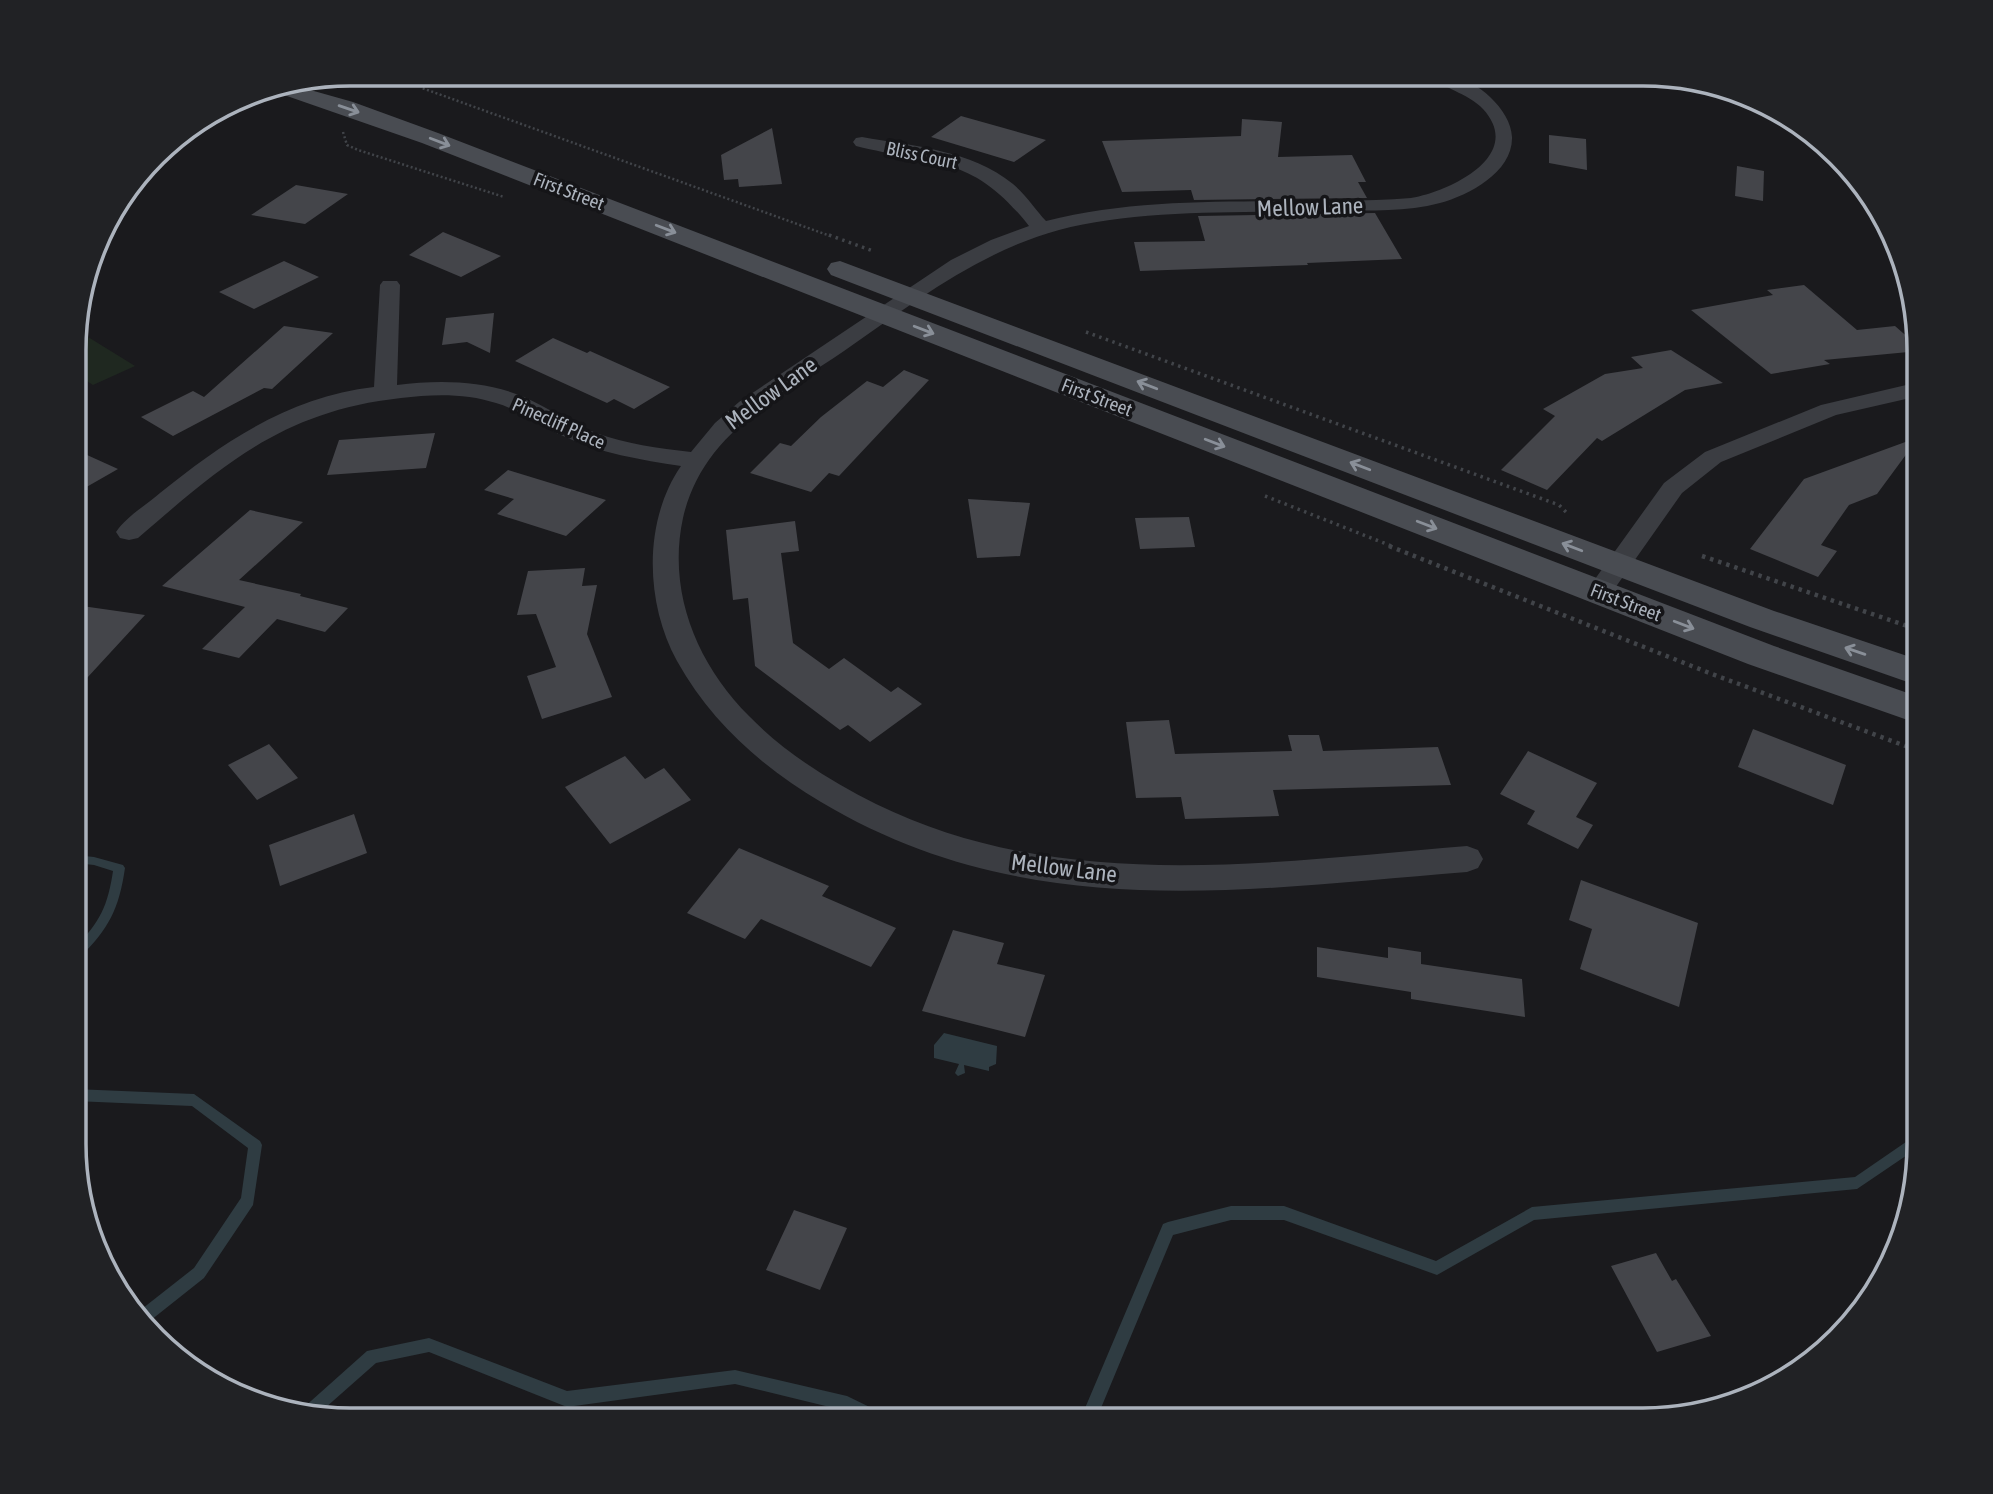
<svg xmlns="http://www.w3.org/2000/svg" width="1993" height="1494" viewBox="0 0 1993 1494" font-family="'Asap Condensed',sans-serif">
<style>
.green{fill:#1f2820}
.water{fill:#2f3c42}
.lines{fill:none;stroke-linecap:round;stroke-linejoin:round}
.stream{fill:#2f3c42;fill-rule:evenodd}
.building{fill:#44454a}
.path-far2{stroke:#414449;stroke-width:2.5;stroke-dasharray:2 2.5;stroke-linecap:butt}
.path-far1{stroke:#414449;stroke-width:3.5;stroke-dasharray:2.5 4.5;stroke-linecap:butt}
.path{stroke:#414449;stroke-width:4.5;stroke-dasharray:3.5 5;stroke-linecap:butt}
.minor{fill:#3b3d42;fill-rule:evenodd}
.secondary{fill:#494c52;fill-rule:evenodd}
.oneway{stroke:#898f98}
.labels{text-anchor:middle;stroke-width:7;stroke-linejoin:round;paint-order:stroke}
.far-street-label{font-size:19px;fill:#acb3bd;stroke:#151518}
.street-label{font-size:23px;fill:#acb3bd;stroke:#151518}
.rim{fill:none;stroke:#acb3bd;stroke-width:3.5}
</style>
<rect width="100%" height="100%" fill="#1a1a1d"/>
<path class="green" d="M88,337L135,366L93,385L76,374V342Z"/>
<path class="water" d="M944,1033L997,1046L996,1064L989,1067V1071L964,1065L965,1073L958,1076L955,1073L959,1064L934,1058V1045Z"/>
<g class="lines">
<path class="stream" d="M75,855L94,857L123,865L125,868C119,909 109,929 79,958L75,959V947C100,923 108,905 113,871L94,865L75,863Z
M74,1089L194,1094L260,1141L262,1145L253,1205L204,1278L146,1324L138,1312L194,1268L241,1198L248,1148L192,1106L74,1101Z
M1919,1133V1147L1857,1189L1534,1220L1437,1275L1284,1220H1231L1173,1235L1096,1420H1080L1163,1224L1168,1222L1231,1206H1284L1436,1261L1532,1207L1855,1177Z
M429,1338L567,1391L735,1370L847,1396L886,1415L889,1420H865L846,1411L735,1384L567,1407L429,1352L376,1363L316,1416L300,1412L302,1409L367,1351Z"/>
</g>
<path class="building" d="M961,116L1046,140L1014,162L931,137Z
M1242,119L1282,122L1278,157L1352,155L1366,182H1358L1367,198L1194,200L1191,190L1122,192L1102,141L1241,136Z
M772,128L782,184L739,187L738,179L724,180L721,155Z
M1549,135L1586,139L1587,170L1549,163Z
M1737,166L1764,171L1763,201L1735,196Z
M296,185L348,194L305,224L251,215Z
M1375,213L1402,259L1307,263L1308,265L1140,271L1134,242L1205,241L1198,216Z
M443,232L501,256L461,277L409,255Z
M284,261L319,277L254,309L219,292Z
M1804,285L1857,330L1895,326L1919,347V351L1824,360L1830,364L1771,374L1691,310L1773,295L1767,290Z
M494,313L490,353L467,342L442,345L446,318Z
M284,326L333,333L272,389L264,388L173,436L141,417L193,391L204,397Z
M553,338L587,353L590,351L670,387L634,409L614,399L607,403L515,361Z
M1671,350L1723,383L1685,390L1602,441L1597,438L1547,490L1501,470L1555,416L1543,409L1605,374L1643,368L1631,357Z
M904,370L929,380L839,476L829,473L811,492L750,473L780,443L791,446L821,417L867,381L883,387Z
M435,433L426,468L327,475L339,440Z
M1919,437L1877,494L1849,505L1821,545L1837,551L1818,577L1750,549L1804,479Z
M76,450L118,469L76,493Z
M508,470L606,500L566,536L497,514L514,499L484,490Z
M968,499L1030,503L1020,556L977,558Z
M250,510L303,522L239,580L301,594L300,596L348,608L325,632L277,619L239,658L202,649L245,607L162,586Z
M1189,517L1195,547L1140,549L1135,518Z
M795,521L799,551L781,553L793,643L829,669L844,658L891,692L898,687L922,704L870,742L848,725L840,730L755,666L748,598L733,600L726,530Z
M585,568L582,586L597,585L587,634L612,697L542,719L527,676L556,667L536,614L517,615L528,571Z
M75,605L145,615L75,691Z
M1169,720L1175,754L1292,751L1288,735H1319L1323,751L1438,747L1451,785L1273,790L1279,816L1185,819L1181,797L1136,798L1126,722Z
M1753,729L1846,765L1833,805L1738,767Z
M269,744L298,778L257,800L228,765Z
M1528,751L1597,783L1576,817L1593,825L1578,849L1527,824L1535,811L1500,794Z
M625,756L645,779L664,768L691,800L610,844L565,787Z
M354,814L367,853L280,886L269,845Z
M739,848L829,886L822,896L896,928L871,967L761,919L745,939L687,913Z
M1581,880L1698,923L1679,1007L1580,969L1592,929L1569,920Z
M953,930L1004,943L997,964L1045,975L1025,1037L922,1011Z
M1317,947L1388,958V947L1421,952V964L1522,979L1525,1017L1411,999V992L1317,977Z
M794,1210L847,1228L820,1290L766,1270Z
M1656,1253L1672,1281L1676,1279L1711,1336L1657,1352L1611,1266Z"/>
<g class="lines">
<path class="path-far2" d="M412,74L422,88L833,237
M244,98L256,102
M343,132L347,145L358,150L504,197"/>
<path class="path-far1" d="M829,235L873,251
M1086,332L1559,505L1568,514
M1265,496L1394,547"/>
<path class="path" d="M1389,546L1712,674L1919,751
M1702,556L1919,630"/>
<path class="minor" d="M1429,74C1436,74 1443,73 1450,74C1476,80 1511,109 1512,137C1513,172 1469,195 1440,203C1406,212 1372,210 1337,211C1252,213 1140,208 1059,230C978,252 912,304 844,351C798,382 749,410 714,453C699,472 688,495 683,518C667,592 697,664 749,716C785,753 830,781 876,804C1062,895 1269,862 1467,846L1478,850L1483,859L1478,868L1467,872C1242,890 1027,925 821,802C762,767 711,722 677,661C645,603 643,521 681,466C641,460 600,453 563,436C540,426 520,410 496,403C466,393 432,394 401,398C283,411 224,464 138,538L129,540L120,538L116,532C126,517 146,505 160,493C223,442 291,396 374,387L380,285L383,281H397L400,285L397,385C439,380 483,380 524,397C548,408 570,423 596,433C626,444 658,448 691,452L715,423L739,402L951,260L991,240L1029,226C972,154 936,166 856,146L853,142L856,138L862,137C913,146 971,150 1013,184C1026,195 1035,209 1046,221C1165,191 1290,207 1411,198C1448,192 1526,156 1483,109C1468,93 1441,88 1429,74Z
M1919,382V396L1836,415L1721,462L1682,493L1608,598L1599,601L1590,598L1586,592L1590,586L1664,483L1705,452L1821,405Z"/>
<path class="secondary" d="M289,84L353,102L438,133L1774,646L1919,697V724L1748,664L422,143L264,88Z
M840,261L1774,611L1919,660V686L1750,627L831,275L827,269L831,263Z"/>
</g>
<defs><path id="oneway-shaft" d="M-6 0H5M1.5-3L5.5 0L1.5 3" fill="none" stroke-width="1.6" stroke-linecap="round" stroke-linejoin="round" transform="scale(1.75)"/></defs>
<g class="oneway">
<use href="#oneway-shaft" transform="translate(349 109) rotate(19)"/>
<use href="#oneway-shaft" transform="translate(440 142) rotate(21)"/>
<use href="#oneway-shaft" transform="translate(666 229) rotate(21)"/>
<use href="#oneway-shaft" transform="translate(924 330) rotate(21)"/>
<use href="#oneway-shaft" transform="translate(1147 385) rotate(-159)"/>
<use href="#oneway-shaft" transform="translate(1215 443) rotate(21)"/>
<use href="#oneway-shaft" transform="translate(1360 466) rotate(-159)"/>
<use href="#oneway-shaft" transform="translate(1427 525) rotate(21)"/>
<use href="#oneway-shaft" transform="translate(1572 547) rotate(-159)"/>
<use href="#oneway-shaft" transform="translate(1684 625) rotate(21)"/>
<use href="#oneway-shaft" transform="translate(1855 651) rotate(-161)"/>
</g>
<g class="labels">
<g class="far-street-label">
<text transform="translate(922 155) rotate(12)" y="7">Bliss Court</text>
<text transform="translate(569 191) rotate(21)" y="7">First Street</text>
<text transform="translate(1097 397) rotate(21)" y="7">First Street</text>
<text transform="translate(559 423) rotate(24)" y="7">Pinecliff Place</text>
<text transform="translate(1626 602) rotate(21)" y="7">First Street</text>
</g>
<g class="street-label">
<text transform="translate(1310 207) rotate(-2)" y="8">Mellow Lane</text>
<text transform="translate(771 393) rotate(-36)" y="8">Mellow Lane</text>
<text transform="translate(1064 868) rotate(7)" y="8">Mellow Lane</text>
</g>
</g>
<path d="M0 0H1993V1494H0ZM350 86H1643A264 264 0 0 1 1907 350V1144A264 264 0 0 1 1643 1408H350A264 264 0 0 1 86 1144V350A264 264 0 0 1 350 86Z" fill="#212225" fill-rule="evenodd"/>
<path class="rim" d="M350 86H1643A264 264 0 0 1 1907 350V1144A264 264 0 0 1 1643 1408H350A264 264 0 0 1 86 1144V350A264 264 0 0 1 350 86Z"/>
</svg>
